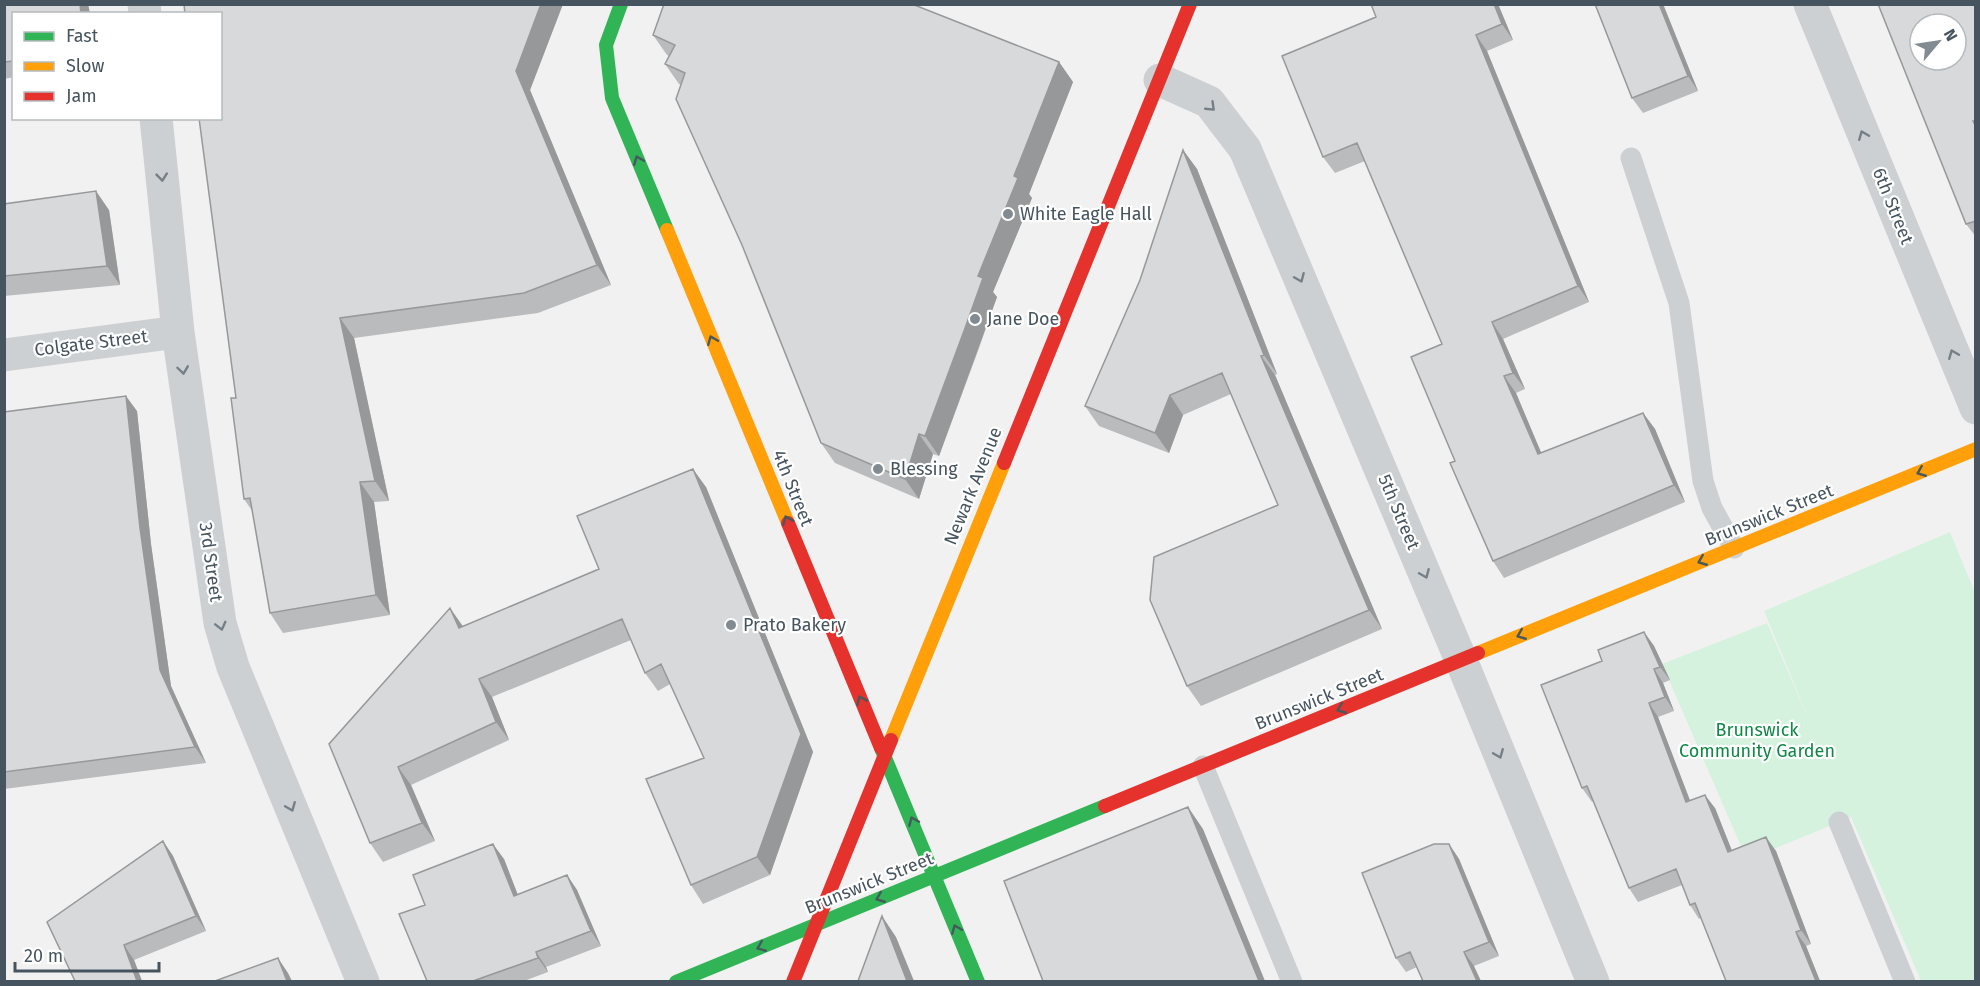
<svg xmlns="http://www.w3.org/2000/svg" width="1980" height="986" viewBox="0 0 1980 986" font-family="'Fira Sans',sans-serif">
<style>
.green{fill:#d4f2de}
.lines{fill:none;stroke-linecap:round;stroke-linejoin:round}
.lane{stroke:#cdd0d2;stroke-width:21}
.street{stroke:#cdd0d2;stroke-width:33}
.fast{stroke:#30b455;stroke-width:14}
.slow{stroke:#ff9f0a;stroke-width:14}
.jam{stroke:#e5322d;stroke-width:14}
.wall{fill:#babbbc}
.shaded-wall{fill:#979899}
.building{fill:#d8d9db;stroke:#979899;stroke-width:1.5;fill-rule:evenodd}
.oneway{stroke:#757f87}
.oneway2{stroke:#45595e}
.poi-dot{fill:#828b92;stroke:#fff;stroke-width:2}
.labels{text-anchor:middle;stroke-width:4.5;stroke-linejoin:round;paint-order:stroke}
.street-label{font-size:18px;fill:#46545f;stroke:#fff}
.poi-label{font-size:18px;fill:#46545f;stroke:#fff;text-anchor:start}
.park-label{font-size:18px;fill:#0f8846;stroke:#fff}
</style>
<rect width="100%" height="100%" fill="#f2f1f1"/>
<path class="green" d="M1950,532L1975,593V981H1921L1851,817L1747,860L1662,664L1767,623L1812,727L1764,611Z"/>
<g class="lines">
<path class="lane" d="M1631,158L1679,303L1703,481L1712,508L1734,548
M1203,766L1292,982
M1839,822L1905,982"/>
<path class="street" d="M144,4L145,14
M1810,4L1976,408
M1160,80L1209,102L1245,149L1461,660L1593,982
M156,118L178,332L220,623L233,667L363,982
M4,355L178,332"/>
<path class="fast" d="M621,4L606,45L612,98L667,230
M881,748L978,982
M676,982L1105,806"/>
<path class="slow" d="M667,230L788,523
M1478,653L1976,449
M891,740L1004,463"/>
<path class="jam" d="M1004,463L1190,4
M788,523L881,748
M1105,806L1478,653
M793,982L891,740"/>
</g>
<path class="wall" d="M4,4H88L90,14H14V77L4,79Z
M184,4H563L530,90L611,285L538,313L354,338L389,501L374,502L390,615L283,633L270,613L253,512L244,499L236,398Z
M1498,4L1513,40L1487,51L1589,302L1503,339L1525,389L1516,393L1541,453L1643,413L1655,429L1685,502L1504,578L1493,561L1455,461L1442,344L1365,161L1335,173L1323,157L1376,17Z
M1595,4H1663L1698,91L1643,113L1632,98Z
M1976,4V237L1966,224Z
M653,35L1059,62L1073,82L1029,194L1032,198L993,292L997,297L978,351L939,456L933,454L919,499L835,463L821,443L681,85L679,84L665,64L669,56L667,55Z
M1183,150L1197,169L1277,374L1275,375L1382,629L1201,706L1187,686L1278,505L1231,394L1183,415L1169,453L1099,426L1085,406L1140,280Z
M4,204L109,210L120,285L4,296Z
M137,411L151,544L171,686L206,763L4,789V412Z
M706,487L813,752L770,875L703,904L691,885L704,758L670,684L658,691L645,673L631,640L492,697L509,740L411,785L435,841L383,862L370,843L450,608L463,626L599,569Z
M1644,632L1654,646L1670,680L1663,683L1674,711L1658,717L1690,801L1715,808L1732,851H1776L1811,944L1806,946L1820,981H1726L1701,918L1699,919L1690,905L1682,885L1638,902L1629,888L1593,801L1592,802L1582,788L1602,661Z
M163,841L173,856L206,931L134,960L142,981H75Z
M1449,844L1459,859L1499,956L1474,966L1417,967L1406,972L1396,958Z
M504,859L518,895L567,875L577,890L601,946L546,967L548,972L524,981H427Z"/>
<path class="shaded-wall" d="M80,4H88L90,14H81Z
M541,4H563L530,90L611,285L597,265L516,71Z
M1494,4H1498L1513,40L1502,24Z
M1659,4H1663L1698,91L1688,76Z
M1476,35L1487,51L1589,302L1578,286Z
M1059,62L1073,82L1029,194L1032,198L993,292L997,297L939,456L925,436L978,276L1014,176Z
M1183,150L1197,169L1277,374L1264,355Z
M96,191L109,210L120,285L107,266Z
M340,318L354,338L389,501L375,481Z
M1492,322L1503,339L1525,389L1513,373Z
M1261,356L1275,375L1382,629L1369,610Z
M1504,376L1516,393L1549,471L1538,454Z
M1170,395L1183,415L1169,453L1155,433Z
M126,396L137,411L151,544L171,686L206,763L195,747L160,670L140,528Z
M1643,413L1655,429L1685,502L1674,485Z
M919,434L933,454L919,499L905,479Z
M693,469L706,487L813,752L770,875L757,857Z
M360,482L374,502L390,615L376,595Z
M450,608L463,627L459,628Z
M1644,632L1654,646L1670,680L1660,667Z
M1654,669L1663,683L1674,711L1665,697Z
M479,679L492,697L509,740L496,722Z
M1649,703L1658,717L1696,816L1686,802Z
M398,767L411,785L435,841L422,823Z
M1705,795L1715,808L1738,866L1728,852Z
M1188,807L1203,829L1265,981H1259Z
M1766,837L1776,851L1811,944L1801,930Z
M163,841L173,856L206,931L196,916Z
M493,844L504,859L524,911L514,896Z
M1449,844L1459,859L1499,956L1489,942Z
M567,875L577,890L601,946L591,931Z
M882,916L896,937L914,981H907Z
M1796,932L1806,946L1820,981H1816Z
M124,945L134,960L142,981H137Z
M536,952L546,967L548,972L538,958Z
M1464,952L1474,966L1481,981H1477Z
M278,958L288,973L292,981H287Z"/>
<path class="building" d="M4,4H80L81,14H14V61L4,62Z
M184,4H541L516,71L597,265L524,293L340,318L375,481L360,482L376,595L270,613L250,498L244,499L231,398H236L199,118H220V14H185Z
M664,4H912L1059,62L1014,176L1018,178L978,276L983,278L964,331L925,436L919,434L905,479L821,443L742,245L676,99L685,73L665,64L675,45L653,35Z
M1371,4H1494L1502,24L1476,35L1578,286L1492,322L1513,373L1504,376L1538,454L1643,413L1674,485L1493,561L1450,463L1455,461L1411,357L1442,344L1357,143L1323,157L1282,56L1376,17Z
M1595,4H1659L1688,76L1632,98Z
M1878,4H1976V121H1973L1976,127V221L1966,224ZM1920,24H1956V60H1920Z
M1183,150L1264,355L1261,356L1369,610L1187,686L1150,600L1154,557L1278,505L1222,373L1170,395L1155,433L1085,406L1140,280Z
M96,191L107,266L4,276V204Z
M126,396L140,528L160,670L195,747L4,772V412Z
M693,469L801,734L757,857L691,885L646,779L704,758L661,664L645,673L622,619L479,679L496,722L398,767L422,823L370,843L329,744L450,608L459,628L599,569L577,516Z
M1644,632L1660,667L1654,669L1665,697L1649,703L1686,802L1705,795L1728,852L1766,837L1801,930L1796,932L1816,981H1726L1695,903L1690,905L1676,869L1629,888L1587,786L1582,788L1541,685L1602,661L1598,650Z
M1188,807L1259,981H1043L1004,881Z
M163,841L196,916L124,945L137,981H75L47,922Z
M493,844L514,896L567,875L591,931L536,952L538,958L473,981H427L399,914L425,905L413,875Z
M1434,844H1449L1489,942L1464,952L1477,981H1423L1410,952L1396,958L1362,873Z
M882,916L907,981H858Z
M278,958L287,981H215Z"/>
<defs><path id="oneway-chevron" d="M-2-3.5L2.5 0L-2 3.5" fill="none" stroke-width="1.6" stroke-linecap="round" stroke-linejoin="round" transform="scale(1.5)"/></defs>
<g class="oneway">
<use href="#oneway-chevron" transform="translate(1211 107) rotate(44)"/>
<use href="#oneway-chevron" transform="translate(1863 135) rotate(-112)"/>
<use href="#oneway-chevron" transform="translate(162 177) rotate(84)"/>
<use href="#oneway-chevron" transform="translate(1300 278) rotate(67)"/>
<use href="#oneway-chevron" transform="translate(1953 354) rotate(-112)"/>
<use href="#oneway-chevron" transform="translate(183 370) rotate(82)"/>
<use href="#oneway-chevron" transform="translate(1425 574) rotate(67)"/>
<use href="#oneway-chevron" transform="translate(221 626) rotate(76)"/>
<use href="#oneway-chevron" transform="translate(1499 754) rotate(68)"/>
<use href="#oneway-chevron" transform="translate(291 807) rotate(68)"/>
</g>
<g class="oneway2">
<use href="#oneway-chevron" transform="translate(638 160) rotate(-112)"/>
<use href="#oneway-chevron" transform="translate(712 340) rotate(-112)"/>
<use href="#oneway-chevron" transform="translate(1921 472) rotate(158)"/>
<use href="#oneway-chevron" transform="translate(787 520) rotate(-112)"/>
<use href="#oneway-chevron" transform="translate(1702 561) rotate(158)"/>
<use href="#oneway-chevron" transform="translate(1521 635) rotate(158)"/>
<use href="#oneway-chevron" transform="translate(861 700) rotate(-113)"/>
<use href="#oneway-chevron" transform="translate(1341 709) rotate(158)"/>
<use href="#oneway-chevron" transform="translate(913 821) rotate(-113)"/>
<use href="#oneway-chevron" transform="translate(880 898) rotate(158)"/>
<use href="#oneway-chevron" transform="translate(956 929) rotate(-112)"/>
<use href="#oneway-chevron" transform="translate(761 947) rotate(158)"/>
</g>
<g class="poi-dot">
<circle cx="1008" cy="214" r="6"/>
<circle cx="975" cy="319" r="6"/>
<circle cx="878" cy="469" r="6"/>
<circle cx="731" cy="625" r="6"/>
</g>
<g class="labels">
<g class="street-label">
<text transform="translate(1893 206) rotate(68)" y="6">6th Street</text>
<text transform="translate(91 343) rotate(-7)" y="6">Colgate Street</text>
<text transform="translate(973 486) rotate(-68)" y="6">Newark Avenue</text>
<text transform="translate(793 488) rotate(68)" y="6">4th Street</text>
<text transform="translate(1399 512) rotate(67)" y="6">5th Street</text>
<text transform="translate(1769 515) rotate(-22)" y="6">Brunswick Street</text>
<text transform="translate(211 562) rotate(82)" y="6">3rd Street</text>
<text transform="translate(1319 699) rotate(-22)" y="6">Brunswick Street</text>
<text transform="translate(869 883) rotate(-22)" y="6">Brunswick Street</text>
</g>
<g class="poi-label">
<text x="1020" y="220">White Eagle Hall</text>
<text x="987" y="325">Jane Doe</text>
<text x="890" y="475">Blessing</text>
<text x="743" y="631">Prato Bakery</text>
</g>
<g class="park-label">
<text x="1757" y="736">Brunswick<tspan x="1757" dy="21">Community Garden</tspan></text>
</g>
</g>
<rect width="1980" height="986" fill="none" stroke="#46545f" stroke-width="12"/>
<rect x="12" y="12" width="210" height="108" fill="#ffffff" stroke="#b5bbbf" stroke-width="1.5"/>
<rect x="24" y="32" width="30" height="9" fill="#30b455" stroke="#b5bbbf" stroke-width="1.5"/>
<text x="66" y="42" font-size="18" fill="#46545f">Fast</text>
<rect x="24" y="62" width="30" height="9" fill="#ff9f0a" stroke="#b5bbbf" stroke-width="1.5"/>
<text x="66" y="72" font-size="18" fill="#46545f">Slow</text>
<rect x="24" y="92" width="30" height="9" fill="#e5322d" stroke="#b5bbbf" stroke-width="1.5"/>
<text x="66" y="102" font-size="18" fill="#46545f">Jam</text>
<g transform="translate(1938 42) rotate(61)"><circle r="28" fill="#ffffff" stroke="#b5bbbf" stroke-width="1.5"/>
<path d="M0-4.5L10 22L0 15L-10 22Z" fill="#828b92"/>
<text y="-9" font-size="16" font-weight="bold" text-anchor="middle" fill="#46545f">N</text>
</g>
<path d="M15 962v9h144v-9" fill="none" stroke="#46545f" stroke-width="3"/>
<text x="24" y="962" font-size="18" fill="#46545f" stroke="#ffffff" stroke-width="4.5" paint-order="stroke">20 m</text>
</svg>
